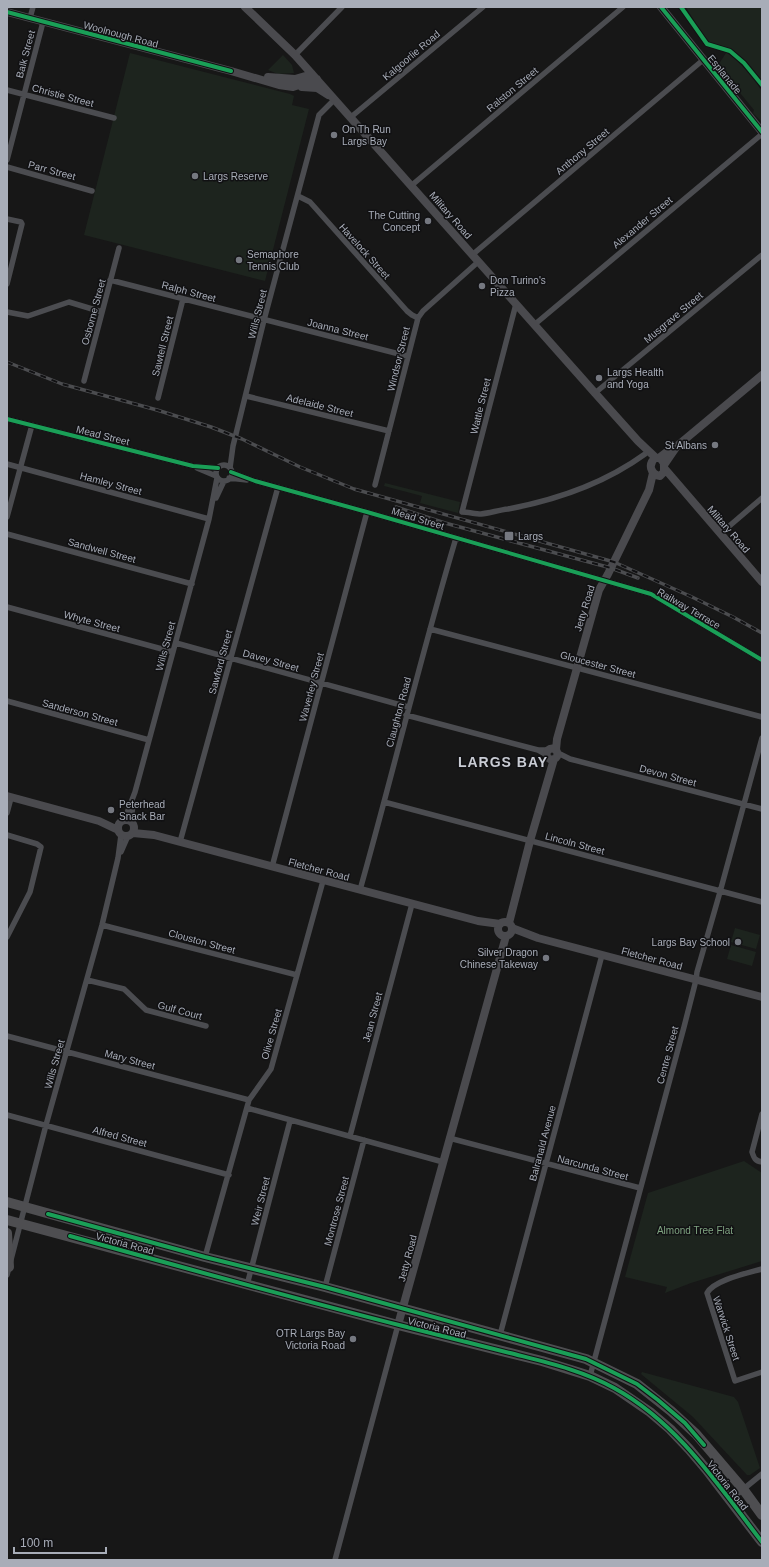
<svg xmlns="http://www.w3.org/2000/svg" width="769" height="1567" viewBox="0 0 769 1567" font-family="Arial,sans-serif">
<style>
.green{fill:#1d241e}
.lines{fill:none;stroke-linecap:round;stroke-linejoin:round}
.street{stroke:#4b4c50;stroke-width:5.5}
.secondary{stroke:#4a4a4e;stroke-width:8}
.highway{stroke:#4e4e51;stroke-width:10}
.rail-casing{stroke:#4b4c4f;stroke-width:3.5}
.rail{stroke:#111113;stroke-width:2;stroke-dasharray:6;stroke-linecap:butt}
.cycleway-casing{stroke:#111113;stroke-width:6}
.cycleway{stroke:#1a9f57;stroke-width:4}
.poi-dot{fill:#757880;stroke:#111113;stroke-width:1.5}
.labels{text-anchor:middle;stroke-width:3;stroke-linejoin:round;paint-order:stroke}
.street-label{font-size:10px;fill:#a8adb8;stroke:#111113}
.poi-label{font-size:10px;fill:#a8adb8;stroke:#111113;text-anchor:start}
.park-label{font-size:10px;fill:#7fa381;stroke:#111113}
.district-label{font-size:14px;font-weight:bold;letter-spacing:1px;fill:#c9ccd4;stroke:#111113}
</style>
<rect width="100%" height="100%" fill="#171717"/>
<path class="green" d="M686,7H762V85L744,63L730,51L707,44Z
M130,53L290,94L294,96L292,105L309,109L265,281L84,235Z
M726,53C735,56 757,81 761,90C764,96 762,115 762,122L753,113L754,110L727,77L723,76L717,67Z
M283,55L292,65L294,73L278,74L268,70Z
M385,483L460,502L458,513L420,503L422,496L384,486Z
M735,928L760,935L756,949L731,942Z
M731,945L756,952L752,966L727,959Z
M744,1161L762,1173V1261L691,1283L665,1293L667,1287L625,1277L648,1193Z
M642,1372L734,1397L738,1402L760,1468L750,1475H747L693,1417L641,1374Z"/>
<g class="lines">
<path class="street" d="M30,18L33,7
M295,55L342,7
M7,90L114,118
M351,117L483,7
M7,160L43,22
M7,167L92,191
M412,185L623,7
M298,196L310,202L407,311L412,315L418,318
M7,219L21,222L22,224L7,284
M472,255L703,60
M110,280L407,356
M516,304L462,512C468,512 475,514 481,514C490,513 499,510 508,509C556,500 605,483 645,454
M7,312L28,316L69,302L102,312
M534,325L762,134
M84,381L119,248
M595,393L762,255
M246,396L389,431
M158,398L183,299
M7,419L193,466L218,468
M7,464L209,519
M216 473a8 8 0 1 1 16 0a8 8 0 1 1-16 0Z
M197,468L216,476
M230,468L233,446L264,320L319,115L335,99
M231,472L255,481L367,512L651,594L762,660
M229,478L247,480
M375,485L418,318L423,311L478,262
M216,498L224,481
M7,517L32,425
M7,534L192,584
M720,534L762,498
M7,607L173,652
M430,629L762,717
M176,643L408,707
M7,701L149,740
M406,715L538,750H548
M538,750L547,755
M558,753L570,759L762,809
M384,802L762,902
M7,813L11,798
M124,821L135,792L209,519L217,478
M131,822L133,804
M7,835L37,844L41,847L30,892L7,937
M180,842L278,487
M121,852L128,836
M272,867L367,512
M360,890C393,773 421,655 456,538
M102,925L297,975
M87,980L124,989L146,1010L206,1026
M7,1036L249,1100
M247,1108L443,1162
M762,1114L752,1152C754,1158 755,1161 762,1162
M7,1115L229,1175
M350,1136L412,904
M449,1138L640,1188
M205,1257L249,1100L271,1069L323,881
M762,1269C748,1273 714,1280 707,1293L735,1381L762,1372
M7,1275L46,1125L102,925L118,858L121,835
M247,1285L290,1121
M325,1287L364,1140
M500,1335L602,955
M590,1376L684,1027L696,980L697,972L720,892L762,738
M730,1500L762,1474
M335,1560L398,1325"/>
<path class="secondary" d="M245,7L295,55L595,393L638,441L656,458
M661,7L762,132
M7,12L231,71L279,85L293,87L317,79
M268,77L295,79L312,74
M302,87L317,88L328,95
M655,458H660L664,463V472L660,476C650,474 648,464 655,458Z
M659,458L672,448L677,446
M664,465L677,446L762,375
M665,469L762,582
M546.5 754a5.5 5.5 0 1 1 11 0a5.5 5.5 0 1 1-11 0Z
M556,750L557,739L599,590L608,574L649,490L653,473
M7,796L99,821L118,830
M118 828a8 8 0 1 1 16 0a8 8 0 1 1-16 0Z
M133,833L154,835L478,921L500,924
M498 929a7 7 0 1 1 14 0a7 7 0 1 1-14 0Z
M509,923L530,841L554,759
M512,928L538,938L762,997
M398,1325L506,936"/>
<path class="highway" d="M7,1202L205,1257L325,1287L586,1359L637,1384L671,1411L696,1434L743,1489L762,1515
M7,1220L398,1325L542,1361L590,1376L615,1388L650,1412L670,1429L689,1449L706,1469L762,1542
M7,1233L9,1267"/>
<g class="rail-casing">
<path id="rail" d="M7,362L62,384L157,410L211,427L242,439L300,467L354,489L614,562L692,597L733,617L762,633
M396,507L445,523L611,568L638,578"/>
</g>
<use href="#rail" class="rail"/>
<g class="cycleway-casing">
<path id="cycleway" d="M661,7L762,132
M681,7L707,44L730,51L744,63L762,85
M7,12L231,71
M7,419L193,466L218,468
M231,472L255,481L367,512L651,594L762,660
M48,1214L205,1257L325,1287L586,1359L637,1384L658,1400L685,1423L704,1445
M70,1236C181,1267 292,1298 403,1326C439,1335 474,1344 510,1353C545,1362 582,1370 614,1388C678,1423 718,1485 762,1542"/>
</g>
<use href="#cycleway" class="cycleway"/>
</g>
<g class="poi-dot">
<circle cx="334" cy="135" r="4"/>
<circle cx="195" cy="176" r="4"/>
<circle cx="428" cy="221" r="4"/>
<circle cx="239" cy="260" r="4"/>
<circle cx="482" cy="286" r="4"/>
<circle cx="599" cy="378" r="4"/>
<circle cx="715" cy="445" r="4"/>
<rect x="504" y="531" width="10" height="10" rx="2"/>
<circle cx="111" cy="810" r="4"/>
<circle cx="738" cy="942" r="4"/>
<circle cx="546" cy="958" r="4"/>
<circle cx="353" cy="1339" r="4"/>
</g>
<g class="labels">
<g class="street-label">
<text transform="translate(121 34) rotate(15)" y="4">Woolnough Road</text>
<text transform="translate(25 54) rotate(-75)" y="4">Balk Street</text>
<text transform="translate(411 55) rotate(-40)" y="4">Kalgoorlie Road</text>
<text transform="translate(725 74) rotate(51)" y="4">Esplanade</text>
<text transform="translate(512 89) rotate(-40)" y="4">Ralston Street</text>
<text transform="translate(63 95) rotate(15)" y="4">Christie Street</text>
<text transform="translate(582 151) rotate(-40)" y="4">Anthony Street</text>
<text transform="translate(52 170) rotate(15)" y="4">Parr Street</text>
<text transform="translate(451 215) rotate(49)" y="4">Military Road</text>
<text transform="translate(642 222) rotate(-40)" y="4">Alexander Street</text>
<text transform="translate(365 251) rotate(48)" y="4">Havelock Street</text>
<text transform="translate(189 291) rotate(15)" y="4">Ralph Street</text>
<text transform="translate(93 312) rotate(-75)" y="4">Osborne Street</text>
<text transform="translate(257 314) rotate(-76)" y="4">Wills Street</text>
<text transform="translate(673 317) rotate(-40)" y="4">Musgrave Street</text>
<text transform="translate(338 329) rotate(14)" y="4">Joanna Street</text>
<text transform="translate(162 346) rotate(-76)" y="4">Sawtell Street</text>
<text transform="translate(398 359) rotate(-76)" y="4">Windsor Street</text>
<text transform="translate(320 405) rotate(14)" y="4">Adelaide Street</text>
<text transform="translate(480 406) rotate(-76)" y="4">Wattle Street</text>
<text transform="translate(103 435) rotate(14)" y="4">Mead Street</text>
<text transform="translate(111 483) rotate(15)" y="4">Hamley Street</text>
<text transform="translate(418 518) rotate(17)" y="4">Mead Street</text>
<text transform="translate(729 529) rotate(49)" y="4">Military Road</text>
<text transform="translate(102 550) rotate(15)" y="4">Sandwell Street</text>
<text transform="translate(584 608) rotate(-73)" y="4">Jetty Road</text>
<text transform="translate(689 608) rotate(30)" y="4">Railway Terrace</text>
<text transform="translate(92 621) rotate(15)" y="4">Whyte Street</text>
<text transform="translate(165 646) rotate(-75)" y="4">Wills Street</text>
<text transform="translate(271 660) rotate(16)" y="4">Davey Street</text>
<text transform="translate(220 662) rotate(-75)" y="4">Sawford Street</text>
<text transform="translate(598 664) rotate(15)" y="4">Gloucester Street</text>
<text transform="translate(311 687) rotate(-75)" y="4">Waverley Street</text>
<text transform="translate(80 712) rotate(15)" y="4">Sanderson Street</text>
<text transform="translate(398 712) rotate(-75)" y="4">Claughton Road</text>
<text transform="translate(668 775) rotate(15)" y="4">Devon Street</text>
<text transform="translate(575 843) rotate(15)" y="4">Lincoln Street</text>
<text transform="translate(319 869) rotate(15)" y="4">Fletcher Road</text>
<text transform="translate(202 941) rotate(15)" y="4">Clouston Street</text>
<text transform="translate(652 958) rotate(15)" y="4">Fletcher Road</text>
<text transform="translate(180 1010) rotate(15)" y="4">Gulf Court</text>
<text transform="translate(372 1017) rotate(-75)" y="4">Jean Street</text>
<text transform="translate(271 1034) rotate(-74)" y="4">Olive Street</text>
<text transform="translate(667 1055) rotate(-75)" y="4">Centre Street</text>
<text transform="translate(130 1059) rotate(15)" y="4">Mary Street</text>
<text transform="translate(54 1064) rotate(-74)" y="4">Wills Street</text>
<text transform="translate(120 1136) rotate(15)" y="4">Alfred Street</text>
<text transform="translate(542 1143) rotate(-75)" y="4">Balranald Avenue</text>
<text transform="translate(593 1167) rotate(15)" y="4">Narcunda Street</text>
<text transform="translate(260 1201) rotate(-76)" y="4">Weir Street</text>
<text transform="translate(336 1211) rotate(-75)" y="4">Montrose Street</text>
<text transform="translate(125 1243) rotate(15)" y="4">Victoria Road</text>
<text transform="translate(407 1258) rotate(-75)" y="4">Jetty Road</text>
<text transform="translate(437 1327) rotate(14)" y="4">Victoria Road</text>
<text transform="translate(727 1328) rotate(72)" y="4">Warwick Street</text>
<text transform="translate(728 1485) rotate(52)" y="4">Victoria Road</text>
</g>
<g class="poi-label">
<text x="342" y="133">On Th Run<tspan x="342" dy="12">Largs Bay</tspan></text>
<text x="203" y="180">Largs Reserve</text>
<text x="420" y="219" text-anchor="end">The Cutting<tspan x="420" dy="12">Concept</tspan></text>
<text x="247" y="258">Semaphore<tspan x="247" dy="12">Tennis Club</tspan></text>
<text x="490" y="284">Don Turino's<tspan x="490" dy="12">Pizza</tspan></text>
<text x="607" y="376">Largs Health<tspan x="607" dy="12">and Yoga</tspan></text>
<text x="707" y="449" text-anchor="end">St Albans</text>
<text x="518" y="540">Largs</text>
<text x="119" y="808">Peterhead<tspan x="119" dy="12">Snack Bar</tspan></text>
<text x="730" y="946" text-anchor="end">Largs Bay School</text>
<text x="538" y="956" text-anchor="end">Silver Dragon<tspan x="538" dy="12">Chinese Takeway</tspan></text>
<text x="345" y="1337" text-anchor="end">OTR Largs Bay<tspan x="345" dy="12">Victoria Road</tspan></text>
</g>
<g class="park-label">
<text x="695" y="1234">Almond Tree Flat</text>
</g>
<g class="district-label">
<text x="503" y="767">LARGS BAY</text>
</g>
</g>
<rect width="769" height="1567" fill="none" stroke="#a8adb8" stroke-width="16"/>
<path d="M14 1547v6h92v-6" fill="none" stroke="#a8adb8" stroke-width="2"/>
<text x="20" y="1547" font-size="12" fill="#a8adb8" stroke="#111113" stroke-width="3" paint-order="stroke">100 m</text>
</svg>
